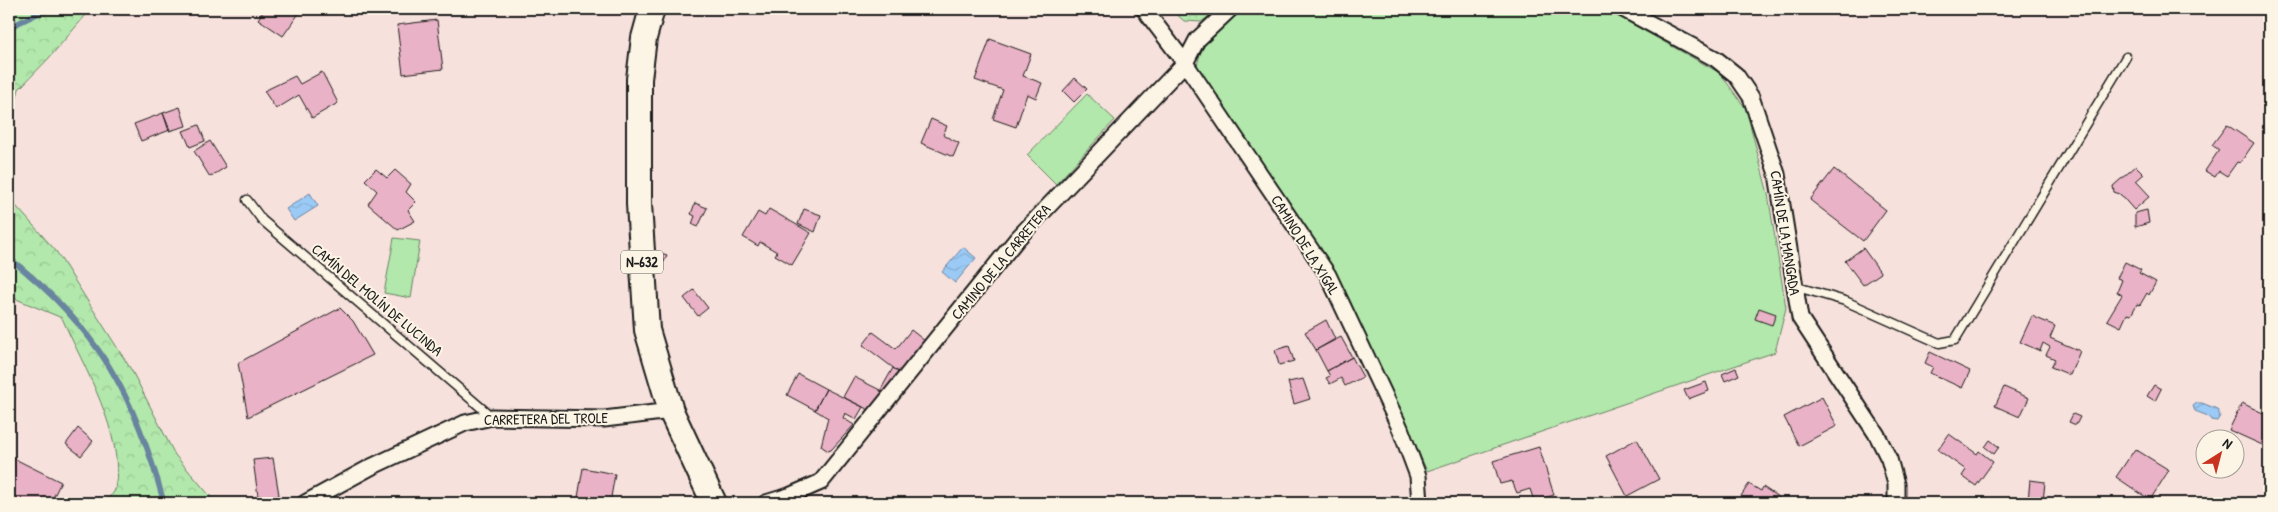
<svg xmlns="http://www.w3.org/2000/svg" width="2278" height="512" viewBox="0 0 2278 512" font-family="'Patrick Hand',sans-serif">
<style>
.grass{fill:#b2e8ab;stroke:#678264}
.forest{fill:url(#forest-crowns);stroke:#678264}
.water{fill:url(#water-waves);stroke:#68849f}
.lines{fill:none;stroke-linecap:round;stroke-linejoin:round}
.stream{stroke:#68849f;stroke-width:5.5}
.building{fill:#eab2c6;stroke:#1c1c1c}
.service-casing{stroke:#1c1c1c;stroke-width:11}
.minor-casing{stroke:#1c1c1c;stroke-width:19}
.trunk-casing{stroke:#1c1c1c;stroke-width:28}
.service{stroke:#fcf5e5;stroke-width:8}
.minor{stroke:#fcf5e5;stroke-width:15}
.trunk{stroke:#fcf5e5;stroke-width:24}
.labels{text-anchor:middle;stroke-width:4;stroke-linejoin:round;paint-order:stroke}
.shield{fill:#fcf5e5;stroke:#5f5d58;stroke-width:1}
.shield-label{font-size:14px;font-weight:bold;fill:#1c1c1c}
.street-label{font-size:15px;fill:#1c1c1c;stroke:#fcf5e5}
</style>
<defs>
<pattern id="forest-crowns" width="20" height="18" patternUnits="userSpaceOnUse" patternTransform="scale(1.25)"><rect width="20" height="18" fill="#b2e8ab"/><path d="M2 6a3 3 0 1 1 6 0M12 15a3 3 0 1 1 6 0" fill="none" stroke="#98c693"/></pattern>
<pattern id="water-waves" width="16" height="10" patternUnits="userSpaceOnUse" patternTransform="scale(1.25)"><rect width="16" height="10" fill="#9bcaf6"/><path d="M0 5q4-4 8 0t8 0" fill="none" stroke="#85add2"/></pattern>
</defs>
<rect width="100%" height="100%" fill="#f7e1dc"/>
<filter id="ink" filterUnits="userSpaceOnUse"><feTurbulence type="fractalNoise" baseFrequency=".02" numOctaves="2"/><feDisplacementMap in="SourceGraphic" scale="10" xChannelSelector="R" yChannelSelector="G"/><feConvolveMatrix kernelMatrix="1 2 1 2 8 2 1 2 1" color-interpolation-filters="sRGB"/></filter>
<g filter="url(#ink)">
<path class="grass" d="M1242,9H1605L1720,73L1746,109L1768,194L1786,308L1775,352L1427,471L1345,290L1197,66L1203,42Z
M1087,94L1115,120L1056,184L1027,155Z
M394,238L420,241L411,298L384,293Z"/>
<path class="forest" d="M16,9H91L49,58L19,89L9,128V20Z
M1171,9H1219L1201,22L1184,21Z
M9,198L56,251L132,371L175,455L216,503H104C106,498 114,495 115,489C126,436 83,366 62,318L9,296Z"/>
<path class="water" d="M310,193L318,206L294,221L286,209Z
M963,247L976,258L955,283L942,272Z
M2202,403L2217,409L2220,416L2217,421L2211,420L2208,416L2195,411L2193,406L2197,403Z"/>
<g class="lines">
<path class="stream" d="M9,35L12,26L41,12L44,9
M9,258C98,328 135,395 164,503"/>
</g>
<path class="building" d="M265,9H302L283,36L258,19Z
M437,20L443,69L403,74L397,25Z
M990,39L1031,54L1023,76L1042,83L1036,98L1027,94L1016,127L993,119L1003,90L975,80Z
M322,72L338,103L312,118L299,95L276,109L264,91L295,76L300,84Z
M1075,78L1087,89L1074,102L1063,91Z
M180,107L186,126L169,131L163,113Z
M163,113L170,130L141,141L134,124Z
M931,119L947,126L943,135L959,143L953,157L921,143Z
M199,125L205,141L190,147L183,131Z
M2227,125L2254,143L2240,163L2237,162L2227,176L2219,171L2215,177L2205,171L2219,150L2212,145Z
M210,141L226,167L210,177L194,151Z
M2136,166L2144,174L2136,181L2150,196L2134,210L2120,194L2114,192L2113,186Z
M376,169L387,178L395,170L411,184L406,192L416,202L408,210L415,221L398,230L368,204L377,191L365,180Z
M1834,169L1886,210L1863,241L1810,200Z
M695,203L707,208L698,227L692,224L695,216L691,214Z
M769,209L811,233L792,265L775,255L777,252L760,242L758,246L743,237L758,212L765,216Z
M804,209L821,215L815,232L798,224Z
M2147,210L2149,223L2135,227V213Z
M1863,248L1881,273L1863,285L1845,261Z
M661,253L667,255L664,262L658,260Z
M2125,262L2141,270L2139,273L2156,282L2149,295L2147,293L2140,305L2137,304L2131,315L2127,314L2121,327L2107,320L2122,295L2117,292L2122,280L2117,278Z
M694,290L708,308L698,316L684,298Z
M340,308L353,321L373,355L248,417L238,363Z
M1759,308L1776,314L1772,325L1755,319Z
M2032,316L2055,326L2050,338L2080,351L2070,375L2051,367L2055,359L2046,355L2050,347L2043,343L2040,351L2020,342Z
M1326,320L1335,339L1316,350L1305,332Z
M911,330L925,341L900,373L863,345L873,332L896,349Z
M1341,337L1352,357L1327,371L1316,350Z
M1289,346L1294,361L1279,365L1275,350Z
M1930,352L1970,371L1962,388L1930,373L1933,367L1925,363Z
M1352,357L1363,377L1345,386L1341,378L1330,384L1326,378L1330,376L1327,371Z
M893,368L898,372L886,394L880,391Z
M1736,368L1739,375L1725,381L1722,374Z
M798,374L826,389L815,410L787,395Z
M854,377L884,392L873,412L843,397Z
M1303,379L1310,399L1294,404L1288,382Z
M1706,382L1709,391L1688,399L1684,390Z
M2154,385L2161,389L2155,401L2147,396Z
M2004,387L2029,398L2020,417L1995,406Z
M826,389L863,407L856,419L845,413L843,418L854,425L831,450L828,451L821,446L828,418L815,410Z
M1822,397L1837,426L1799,446L1784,417Z
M2242,403L2269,416V448L2229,430Z
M2073,414L2080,417L2076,425L2069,422Z
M78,428L93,441L81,456L66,444Z
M1949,434L1977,454L1979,451L1993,462L1976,486L1962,476L1966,470L1938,450Z
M1637,439L1659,479L1627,496L1606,456Z
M1990,440L1999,447L1994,454L1985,447Z
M1539,447L1554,495L1534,501L1530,489L1517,493L1512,481L1500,484L1493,461Z
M2135,449L2169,470L2150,500L2116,477Z
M9,456L61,482L52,500L49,498L46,503H13L9,501Z
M273,458L279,495L267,503H259L253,460Z
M583,468L615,474L610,503H577Z
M2030,480L2045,482L2043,502L2028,501Z
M1749,484L1761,491L1763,487L1787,503H1739L1737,502Z"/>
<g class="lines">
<g class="service-casing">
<path id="service" d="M247,200L262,220L492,417
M1794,286L1845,301L1939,343L1955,340L2126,57"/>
</g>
<g class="minor-casing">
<path id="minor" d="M1144,9L1185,63L1328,275L1400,428L1418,476L1420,503
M1623,9L1716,59L1736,75L1751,97L1777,174L1800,318L1877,435L1889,459L1896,484V503
M305,503L371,467L465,423L492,417L604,419L671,411
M766,503L789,496L821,482L1017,239L1185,63L1197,40L1230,9"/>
</g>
<g class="trunk-casing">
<path id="trunk" d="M652,9L644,38L639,79V204L647,330L671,411L714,503"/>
</g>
<use href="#service" class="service"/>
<use href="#minor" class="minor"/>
<use href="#trunk" class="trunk"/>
</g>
</g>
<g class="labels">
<rect class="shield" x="621" y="250.5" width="42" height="23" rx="4"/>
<g class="shield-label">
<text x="642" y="267">N-632</text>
</g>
<g class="street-label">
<text transform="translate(1785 233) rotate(81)" y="5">CAMÍN DE LA MANGADA</text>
<text transform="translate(1305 245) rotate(58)" y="5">CAMINO DE LA XIGAL</text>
<text transform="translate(1001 262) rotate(-50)" y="5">CAMINO DE LA CARRETERA</text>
<text transform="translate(377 300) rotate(40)" y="5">CAMÍN DEL MOLÍN DE LUCINDA</text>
<text transform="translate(546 419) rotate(-1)" y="5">CARRETERA DEL TROLE</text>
</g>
</g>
<rect width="2278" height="512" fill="none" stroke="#fcf5e5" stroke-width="30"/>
<rect x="15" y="15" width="2248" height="482" fill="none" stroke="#1c1c1c" stroke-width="2" filter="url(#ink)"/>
<g transform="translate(2220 454) rotate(36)"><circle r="24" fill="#fcf5e5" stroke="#a29e95"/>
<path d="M0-4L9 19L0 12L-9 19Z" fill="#c8321e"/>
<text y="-8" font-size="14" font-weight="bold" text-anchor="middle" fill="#1c1c1c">N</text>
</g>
</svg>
